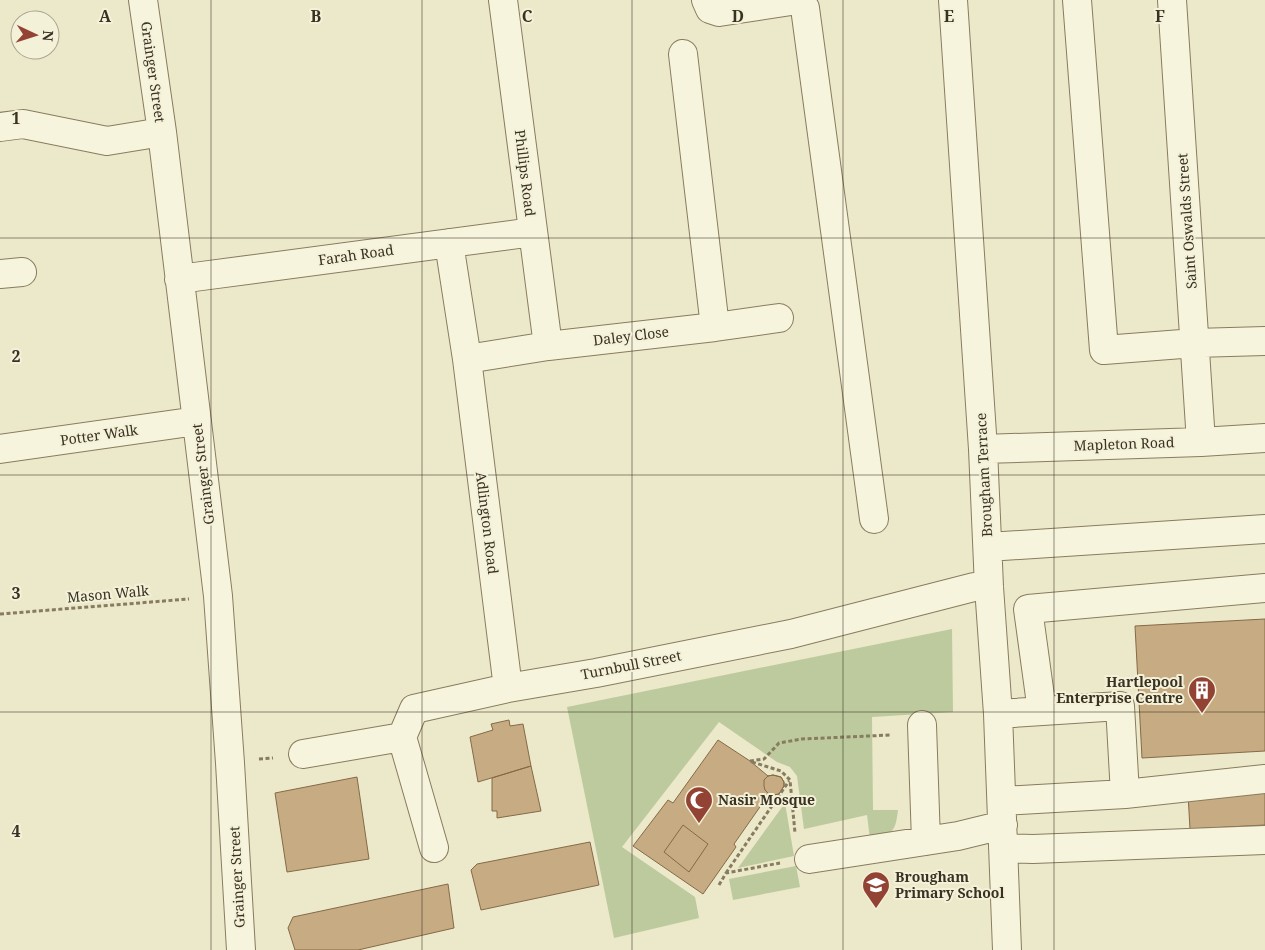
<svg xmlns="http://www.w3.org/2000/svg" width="1265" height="950" viewBox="0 0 1265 950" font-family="'Noto Serif',serif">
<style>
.green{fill:#bdca9e}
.building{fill:#c7ab83;stroke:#856a47}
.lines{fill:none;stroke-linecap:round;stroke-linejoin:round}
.minor-casing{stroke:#887c5f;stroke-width:30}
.path{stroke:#887c5f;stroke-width:3;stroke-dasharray:4 2.5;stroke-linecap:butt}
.minor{stroke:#f7f4dd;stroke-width:28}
.grid{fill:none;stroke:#393122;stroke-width:1;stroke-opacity:0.55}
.labels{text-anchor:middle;stroke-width:4;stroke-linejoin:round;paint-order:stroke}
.street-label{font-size:14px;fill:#393122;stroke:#f4f1d9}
.poi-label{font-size:14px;font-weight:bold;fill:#393122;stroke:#f4f1d9;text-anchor:start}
.grid-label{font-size:16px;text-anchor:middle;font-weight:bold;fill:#393122;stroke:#f4f1d9;stroke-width:4;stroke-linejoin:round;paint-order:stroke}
</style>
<rect width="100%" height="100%" fill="#ece8ca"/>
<path class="green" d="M952,629L953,712L872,717L873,810H898C895,834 893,832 870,839L867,815L804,829L797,776L790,767L777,762L719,722L622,847L695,897L699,918L614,938L567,707Z
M785,803L794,856L738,868Z
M796,866L800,887L733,900L729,879Z"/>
<path class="building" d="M1265,619V751L1142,758L1135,626Z
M509,720L510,726L523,724L531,766L478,782L470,737L493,730L491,724Z
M718,740L750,761L768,776L773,775L781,777L784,782V786L779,794L774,795L769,794L734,844L736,847L703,894L633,846L668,800L673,803Z
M531,766L541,811L497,818V811H492V778Z
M773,775L781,777L784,782V786L779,794L774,795L769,794L765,790L764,786V780L768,776Z
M357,777L369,859L287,872L275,793Z
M1265,789V825L1190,829L1188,794Z
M683,825L708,844L689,872L664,852Z
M590,842L599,885L481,910L471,870L477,864Z
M448,884L454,928L358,950H295L288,928L293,917Z"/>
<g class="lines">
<g class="minor-casing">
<path id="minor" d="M143,0L162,132L218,596L230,763L241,950
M503,0L548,346
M706,0L710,9L719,12L791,1H798L805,8L874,519
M953,0L983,449L989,587L998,714L1007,950
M1077,0L1104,350L1195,343L1265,341
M1172,0L1201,442
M0,127L23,124L107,141L162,132
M449,243L467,359
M0,274L22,272
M179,279L533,232
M715,327L779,318
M0,449L197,421
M983,449L1201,442L1265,438
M988,547L1265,529
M508,688L467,359L548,346L715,327L683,54
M1042,711L1028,609L1265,588
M998,714L1120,706L1125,794
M922,725L926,841
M402,737L434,848
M303,754L402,737L414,709L508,688L596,673L791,634L974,587
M1002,801L1125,794L1265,779
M1003,848L1033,849L1265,840
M809,859L958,836L1003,825"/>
</g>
<path class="path" d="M0,614L189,599
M259,759L273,758
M750,761L764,759L779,743L802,739L891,735
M752,762L781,771L790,780L795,833
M726,873L789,781
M719,885L726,873L780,863"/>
<use href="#minor" class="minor"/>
</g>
<path class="grid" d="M211,0V950M422,0V950M632,0V950M843,0V950M1054,0V950M0,238H1265M0,475H1265M0,712H1265"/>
<defs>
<g id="building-pin" transform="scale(1.4375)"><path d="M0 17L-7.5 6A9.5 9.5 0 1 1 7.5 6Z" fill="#934333" stroke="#f4f1d9"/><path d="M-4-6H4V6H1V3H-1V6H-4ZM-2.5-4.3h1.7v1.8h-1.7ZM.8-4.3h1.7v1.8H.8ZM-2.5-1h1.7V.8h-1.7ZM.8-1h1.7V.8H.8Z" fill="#fff"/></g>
<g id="mosque-pin" transform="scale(1.4375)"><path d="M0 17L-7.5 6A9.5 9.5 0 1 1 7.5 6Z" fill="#934333" stroke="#f4f1d9"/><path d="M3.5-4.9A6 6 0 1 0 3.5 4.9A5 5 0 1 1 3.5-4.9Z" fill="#fff"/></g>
<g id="school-pin" transform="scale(1.4375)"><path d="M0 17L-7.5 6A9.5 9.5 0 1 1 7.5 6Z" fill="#934333" stroke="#f4f1d9"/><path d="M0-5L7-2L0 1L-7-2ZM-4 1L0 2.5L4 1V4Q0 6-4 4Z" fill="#fff"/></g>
</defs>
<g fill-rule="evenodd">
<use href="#building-pin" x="1202" y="690"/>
<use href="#mosque-pin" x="699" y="800"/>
<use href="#school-pin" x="876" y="885"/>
</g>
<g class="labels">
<g class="street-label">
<text transform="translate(153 72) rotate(82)" y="5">Grainger Street</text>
<text transform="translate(525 173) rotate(83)" y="5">Phillips Road</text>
<text transform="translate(1187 221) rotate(-94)" y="5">Saint Oswalds Street</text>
<text transform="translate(356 255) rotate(-8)" y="5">Farah Road</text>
<text transform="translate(631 336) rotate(-7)" y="5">Daley Close</text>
<text transform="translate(99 435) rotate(-8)" y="5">Potter Walk</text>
<text transform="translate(1124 444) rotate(-2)" y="5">Mapleton Road</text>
<text transform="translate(203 474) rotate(-97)" y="5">Grainger Street</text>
<text transform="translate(984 475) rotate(-93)" y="5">Brougham Terrace</text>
<text transform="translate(487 523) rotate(83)" y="5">Adlington Road</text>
<text transform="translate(108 594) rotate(-5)" y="5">Mason Walk</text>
<text transform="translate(631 665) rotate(-11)" y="5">Turnbull Street</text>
<text transform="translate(237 877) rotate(-93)" y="5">Grainger Street</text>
</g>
<g class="poi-label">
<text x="1183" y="687" text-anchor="end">Hartlepool<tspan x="1183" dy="16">Enterprise Centre</tspan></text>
<text x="718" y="805">Nasir Mosque</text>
<text x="895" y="882">Brougham<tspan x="895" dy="16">Primary School</tspan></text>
</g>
</g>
<g class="grid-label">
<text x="105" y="22">A</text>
<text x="316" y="22">B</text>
<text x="527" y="22">C</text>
<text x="738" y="22">D</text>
<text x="949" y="22">E</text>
<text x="1160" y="22">F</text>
<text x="16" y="124">1</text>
<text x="16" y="362">2</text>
<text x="16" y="599">3</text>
<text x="16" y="837">4</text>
</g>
<g transform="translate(35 35) rotate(94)"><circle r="24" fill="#f4f1d9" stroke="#a9a490"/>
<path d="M0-4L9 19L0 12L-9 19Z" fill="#934333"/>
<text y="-8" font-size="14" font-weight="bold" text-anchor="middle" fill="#393122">N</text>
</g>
</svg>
